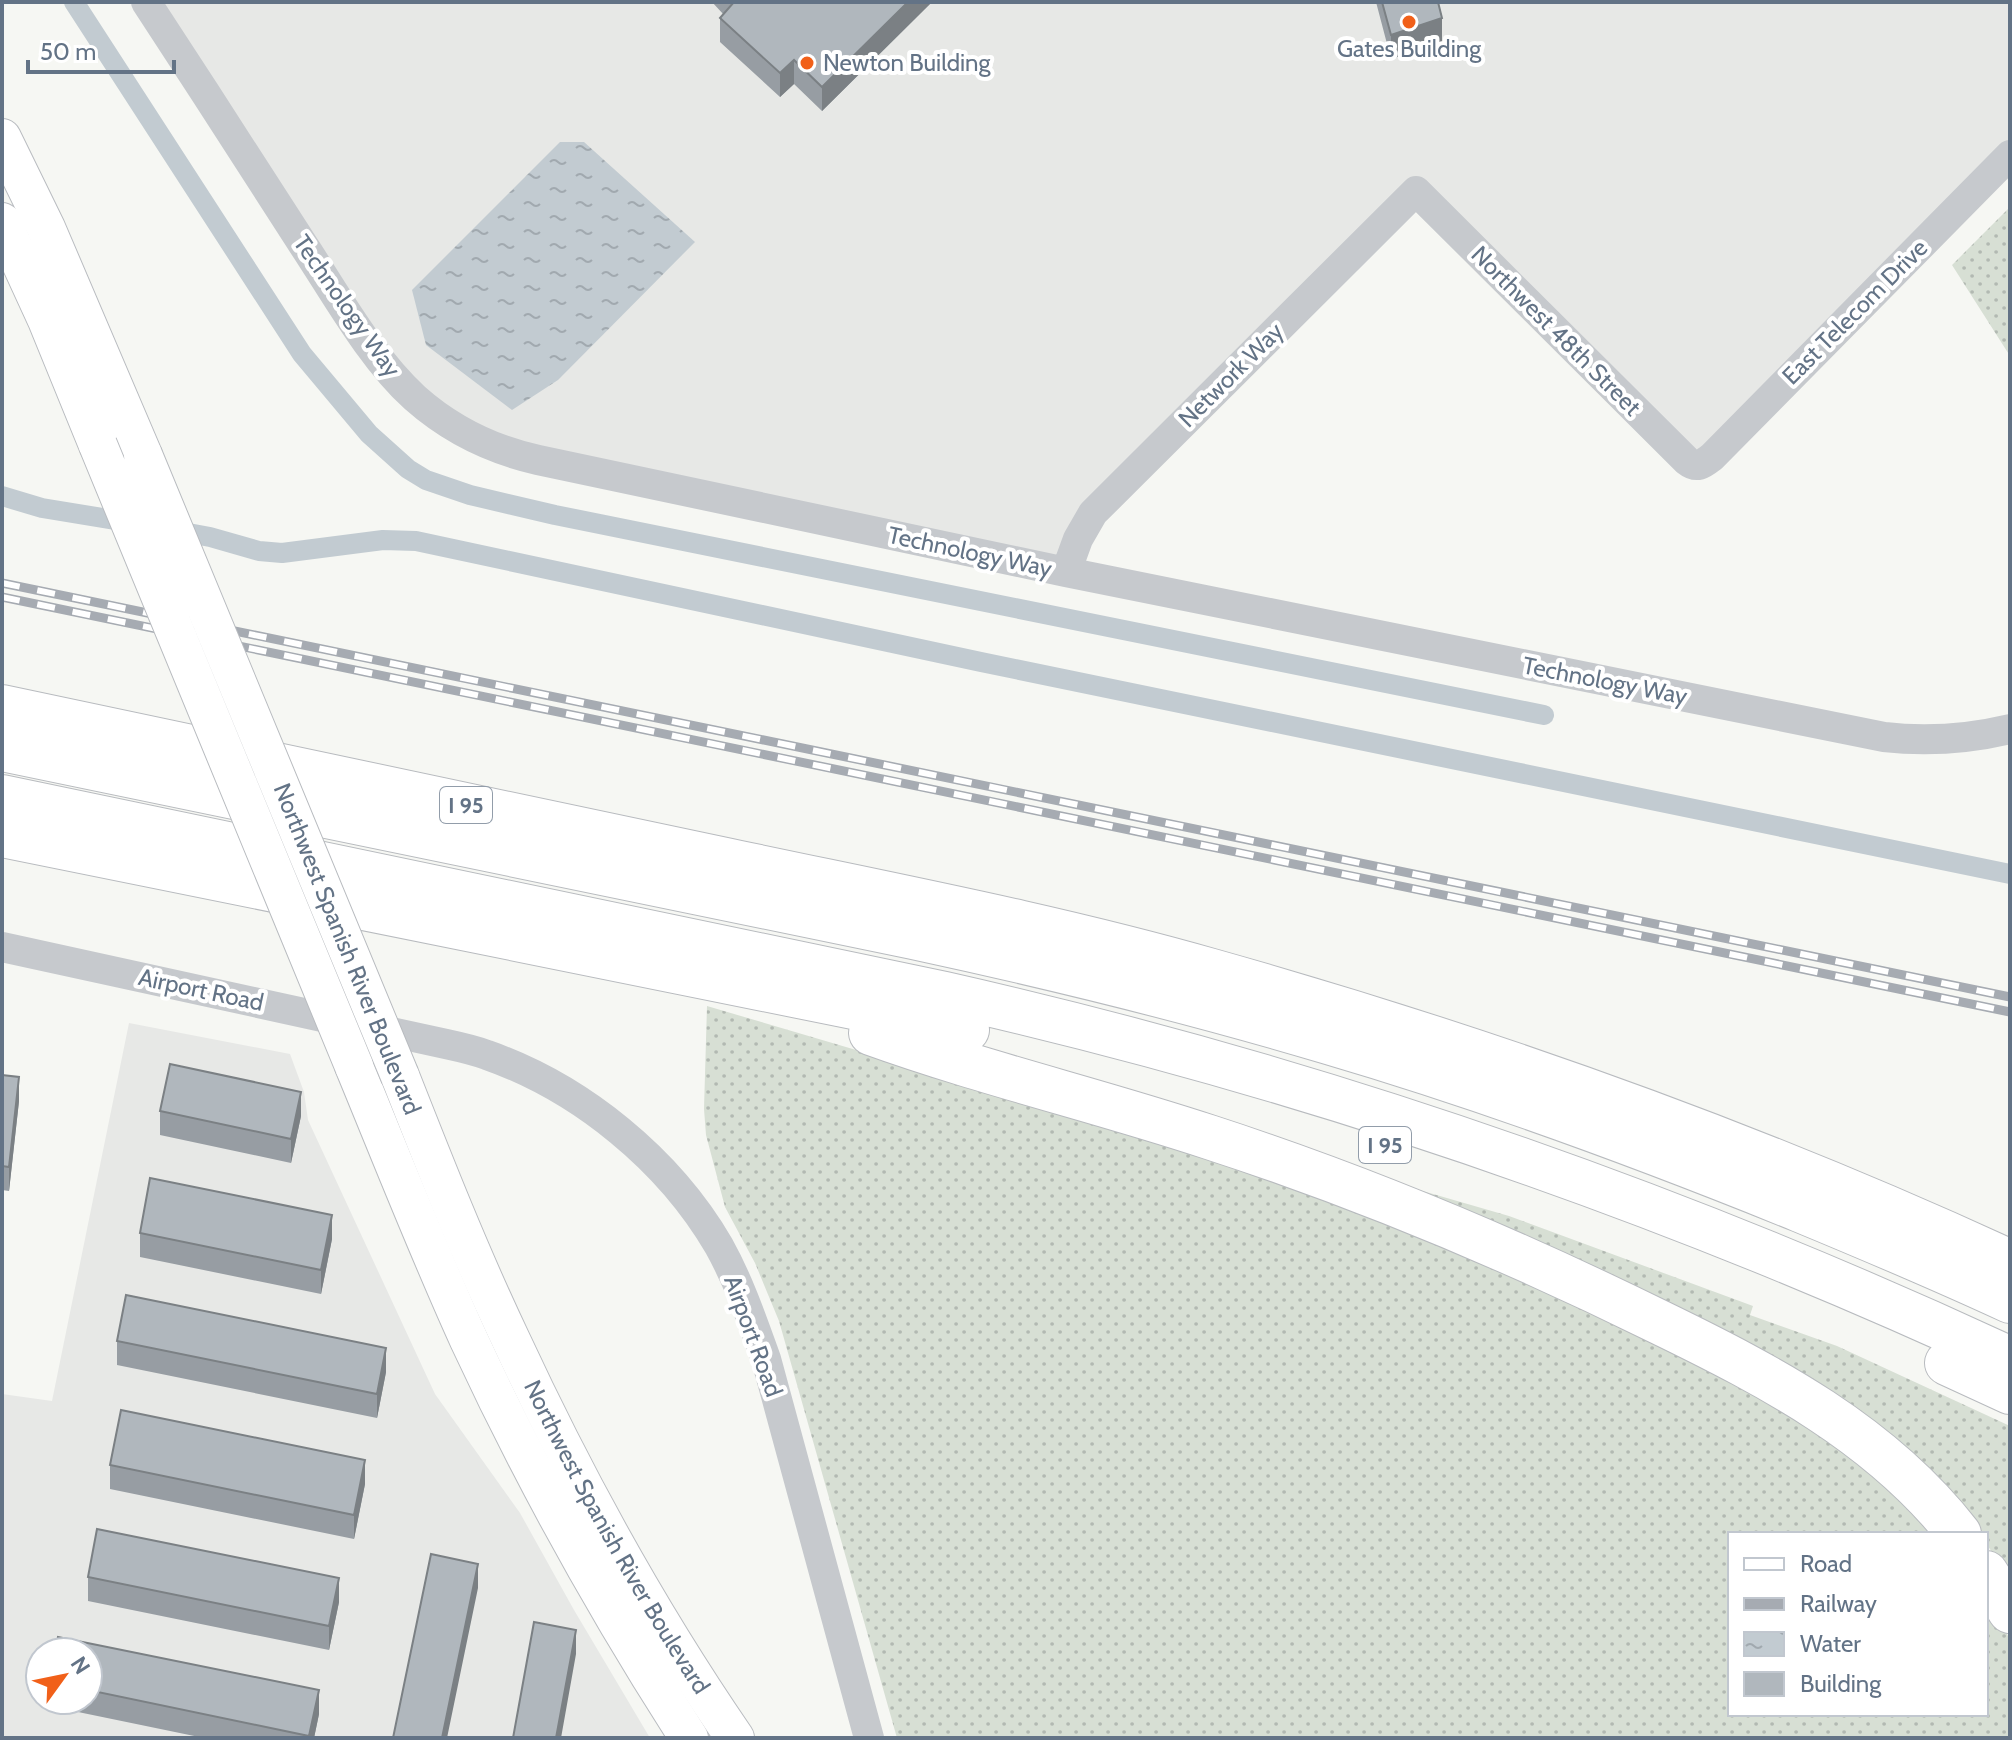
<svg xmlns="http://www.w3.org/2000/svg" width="2012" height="1740" viewBox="0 0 2012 1740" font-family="Cabin,sans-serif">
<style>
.built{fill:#e7e8e6;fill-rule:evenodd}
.grass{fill:url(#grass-dots)}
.water{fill:url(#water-ripples)}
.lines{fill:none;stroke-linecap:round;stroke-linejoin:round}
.canal{stroke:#c2cbd1;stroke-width:20}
.major-casing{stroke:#b9bcc0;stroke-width:40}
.highway-casing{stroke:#b8bbbf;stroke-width:46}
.minor{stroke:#c6c9cd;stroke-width:30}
.major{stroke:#fff;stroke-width:38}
.highway{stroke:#fff;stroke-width:44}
.rail-casing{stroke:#a6abb2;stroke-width:9}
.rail{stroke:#fff;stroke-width:6;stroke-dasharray:18;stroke-linecap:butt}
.major-bridge-casing{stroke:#b9bcc0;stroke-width:40;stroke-linecap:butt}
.major-bridge{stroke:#fff;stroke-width:38}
.wall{fill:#979da3}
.shaded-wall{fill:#7b8084}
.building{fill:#b0b7bd;stroke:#7b8084;stroke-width:2}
.poi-dot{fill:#f16019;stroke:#fff;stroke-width:3}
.labels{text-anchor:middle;stroke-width:8;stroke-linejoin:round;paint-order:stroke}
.shield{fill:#fff;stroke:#929daa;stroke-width:2}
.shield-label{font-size:22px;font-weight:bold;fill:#637386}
.poi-label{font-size:24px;fill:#637386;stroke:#fff}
.street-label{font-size:24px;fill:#637386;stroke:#fff}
</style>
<defs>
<pattern id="grass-dots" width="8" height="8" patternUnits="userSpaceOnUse" patternTransform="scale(2)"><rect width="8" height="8" fill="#d7dfd4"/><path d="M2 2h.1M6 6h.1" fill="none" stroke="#b2b9b2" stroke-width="1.8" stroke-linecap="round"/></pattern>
<pattern id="water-ripples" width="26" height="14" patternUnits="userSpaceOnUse" patternTransform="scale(2)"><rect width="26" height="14" fill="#c2cbd1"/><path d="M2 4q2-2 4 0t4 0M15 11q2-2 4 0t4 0" fill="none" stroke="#a1a9af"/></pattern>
</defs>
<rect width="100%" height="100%" fill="#f6f7f3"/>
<path class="built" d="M146,2H2010V155L1703,464L1416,191L1093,513L1066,572L520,456L430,410Z
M129,1023L290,1054L304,1092L308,1120L435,1394L520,1513L574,1610L650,1738H2V1394L52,1401ZM40,1652H88V1700H40Z"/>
<path class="grass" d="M2010,207V356L1952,265Z
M707,1006L1311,1184L1615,1314L1818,1421L1941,1534H1730V1714H1986V1593L2010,1640V1738H897L779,1321L755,1263L725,1207L706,1135L704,1109Z
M1326,1163L1509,1216L1753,1306L1750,1315L1837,1346L2010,1426V1580L1986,1543V1534H1979L1951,1497Z"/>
<path class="water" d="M560,142H584L695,242L558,380L512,410L426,345L412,290Z"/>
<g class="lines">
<path class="canal" d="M74,2L302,354L369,434L408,469L426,480L470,495L555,515L1544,715
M2,496L42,508L133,523
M172,530L210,537L259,551L282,553L383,540L416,541L981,662L2010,874"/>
<g class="major-casing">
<g id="major">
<path d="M2,138L46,228L143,455"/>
<path d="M2,222L47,320L98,445"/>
<path d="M354,1066C392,1158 428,1250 469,1340C533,1478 607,1611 689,1738"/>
<path id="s1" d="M400,1076C435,1165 470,1254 511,1340C575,1478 649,1613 735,1738"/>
</g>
</g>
<g class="highway-casing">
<path id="highway" d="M2,707C242,758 481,808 721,859C885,894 1051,925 1212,971C1485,1048 1752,1143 2010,1262
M2,749L913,937C1052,967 1191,1001 1328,1042C1488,1089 1645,1147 1800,1210C1870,1239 1941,1269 2010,1301
M2,797L945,994C1312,1077 1668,1200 2010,1359
M2,835L967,1030
M871,1033C982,1073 1097,1100 1209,1137C1363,1187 1513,1250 1659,1322C1770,1376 1881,1434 1959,1534
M1947,1363L2010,1392
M1986,1573L2010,1611"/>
</g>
<path class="minor" d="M146,2C199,83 252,165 304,246C337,296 371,358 415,398C450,429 493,450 538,460L1066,572L1884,737C1928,742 1968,739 2010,729
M1066,572L1078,539L1093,513L1416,191L1687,461C1697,469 1703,464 1712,457L2010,155
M2,947L446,1044C460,1047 474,1050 487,1055C581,1088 669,1160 719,1246C739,1282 752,1320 766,1359L869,1738"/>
<use href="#major" class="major"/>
<use href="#highway" class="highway"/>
<g class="rail-casing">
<path id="rail" d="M2,583L2010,997
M2,597L2010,1012"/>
</g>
<use href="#rail" class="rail"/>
<g class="major-bridge-casing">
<path id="major-bridge" d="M98,445L354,1066
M143,455L400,1076"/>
</g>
<use href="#major-bridge" class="major-bridge"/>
</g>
<path class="wall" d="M712,2H932L822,111L794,84L780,97L720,42V18L724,15Z
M1376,2H1438L1442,42L1391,59Z
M2,1075L19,1101L9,1191L2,1190Z
M160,1111L301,1116L291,1163L160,1135Z
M140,1233L332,1239L321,1294L140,1257Z
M117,1341L386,1372L377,1418L117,1365Z
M110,1465L365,1484L354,1539L110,1489Z
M88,1577L339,1602L329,1650L88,1601Z
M88,1652L319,1714L314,1738H204L49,1706V1700H88Z"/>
<path class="shaded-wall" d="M908,2H932L822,111V87Z
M1442,18V42L1391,59V35Z
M794,60V84L780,97V73Z
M19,1077V1101L9,1191V1167Z
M301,1092V1116L291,1163V1139Z
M332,1215V1239L321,1294V1270Z
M386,1348V1372L377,1418V1394Z
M365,1460V1484L354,1539V1515Z
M478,1564V1588L447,1738H442Z
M339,1578V1602L329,1650V1626Z
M576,1630V1654L561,1738H556Z
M319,1690V1714L314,1738H309Z"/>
<path class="building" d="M734,2H908L822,87L794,60L780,73L720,18Z
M1382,2H1438L1442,18L1391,35Z
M170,1064L301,1092L291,1139L160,1111Z
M2,1075L19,1077L9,1167L2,1166Z
M150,1178L332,1215L321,1270L140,1233Z
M126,1295L386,1348L377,1394L117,1341Z
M121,1410L365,1460L354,1515L110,1465Z
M97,1529L339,1578L329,1626L88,1577Z
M431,1554L478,1564L442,1738H393Z
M534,1622L576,1630L556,1738H513Z
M58,1637L319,1690L309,1736L88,1690V1652H55Z"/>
<g class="poi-dot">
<circle cx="1409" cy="22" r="8"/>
<circle cx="807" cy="63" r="8"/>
</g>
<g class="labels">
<g class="shield">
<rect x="440" y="787" width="52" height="36" rx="6"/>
<rect x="1359" y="1127" width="52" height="36" rx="6"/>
</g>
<g class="shield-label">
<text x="466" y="813">I 95</text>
<text x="1385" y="1153">I 95</text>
</g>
<g class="poi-label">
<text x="1409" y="57">Gates Building</text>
<text x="823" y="71" text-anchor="start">Newton Building</text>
</g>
<g class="street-label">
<text transform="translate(347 306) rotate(55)" y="8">Technology Way</text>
<text transform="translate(1855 312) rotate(-45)" y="8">East Telecom Drive</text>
<text transform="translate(1556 331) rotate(45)" y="8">Northwest 48th Street</text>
<text transform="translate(1231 375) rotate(-45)" y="8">Network Way</text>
<text transform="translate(970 552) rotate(12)" y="8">Technology Way</text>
<text transform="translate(1605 681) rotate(11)" y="8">Technology Way</text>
<text transform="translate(347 949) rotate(68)" y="8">Northwest Spanish River Boulevard</text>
<text transform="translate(201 990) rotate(12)" y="8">Airport Road</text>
<text transform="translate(753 1336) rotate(70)" y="8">Airport Road</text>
<text dy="8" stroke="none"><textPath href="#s1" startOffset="510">Northwest Spanish River Boulevard</textPath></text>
</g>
</g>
<rect width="2012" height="1740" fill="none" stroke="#637386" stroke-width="8"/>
<rect x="1728" y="1532" width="260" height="184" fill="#ffffff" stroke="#c1c7cf" stroke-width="2"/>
<rect x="1744" y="1558" width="40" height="12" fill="#ffffff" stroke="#c1c7cf" stroke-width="2"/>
<text x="1800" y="1572" font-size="24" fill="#637386">Road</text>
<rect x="1744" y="1598" width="40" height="12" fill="#a6abb2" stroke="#c1c7cf" stroke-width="2"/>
<text x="1800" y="1612" font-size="24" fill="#637386">Railway</text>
<rect x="1744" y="1632" width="40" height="24" fill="url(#water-ripples)" stroke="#c1c7cf" stroke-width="2"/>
<text x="1800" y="1652" font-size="24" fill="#637386">Water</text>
<rect x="1744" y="1672" width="40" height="24" fill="#b0b7bd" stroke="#c1c7cf" stroke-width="2"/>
<text x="1800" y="1692" font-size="24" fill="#637386">Building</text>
<g transform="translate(64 1676) rotate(57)"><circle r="38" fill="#ffffff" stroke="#c1c7cf" stroke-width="2"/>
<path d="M0-6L14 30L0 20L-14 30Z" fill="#f16019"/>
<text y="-12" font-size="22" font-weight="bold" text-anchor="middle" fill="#637386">N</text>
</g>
<path d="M28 60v12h146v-12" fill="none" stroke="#637386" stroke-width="4"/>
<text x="40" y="60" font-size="24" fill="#637386" stroke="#ffffff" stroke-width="6" paint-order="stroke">50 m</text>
</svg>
